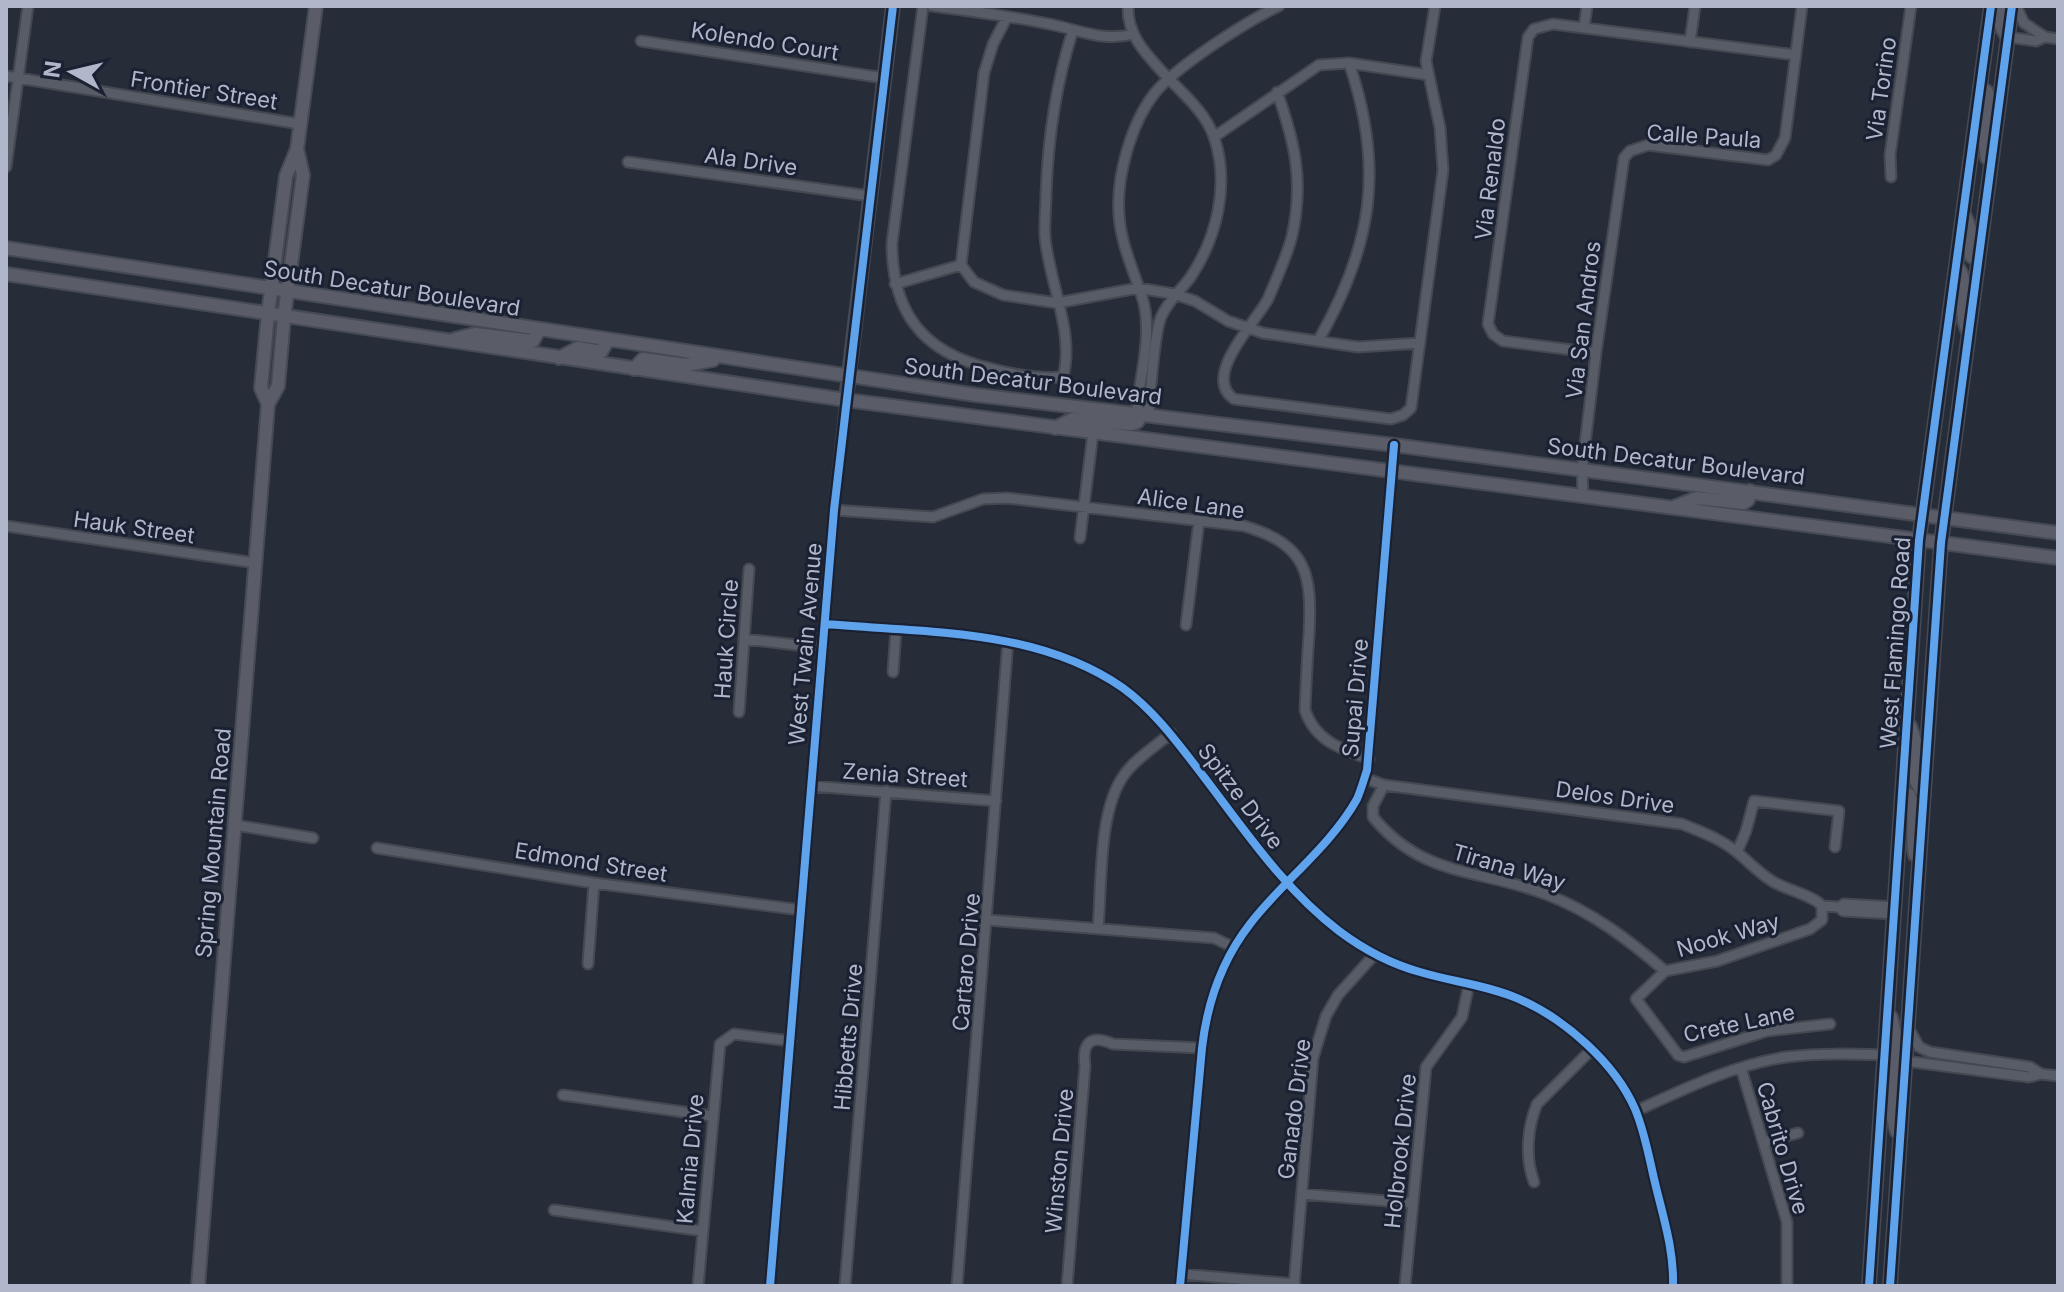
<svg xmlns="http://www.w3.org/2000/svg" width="2064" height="1292" viewBox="0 0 2064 1292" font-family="Inter,sans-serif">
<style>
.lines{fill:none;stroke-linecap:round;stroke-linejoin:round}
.minor-casing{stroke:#444851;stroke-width:13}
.major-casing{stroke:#454a54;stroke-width:16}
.minor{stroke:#585c66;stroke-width:9}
.major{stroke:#5a5d68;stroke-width:12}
.cycleway-casing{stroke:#1a2133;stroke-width:13}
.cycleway{stroke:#60a3ed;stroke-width:8}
.labels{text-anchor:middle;stroke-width:6;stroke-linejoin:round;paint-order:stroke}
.street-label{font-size:22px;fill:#b1b7ca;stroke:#1a2133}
</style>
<rect width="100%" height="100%" fill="#272d38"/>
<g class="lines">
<g class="minor-casing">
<path id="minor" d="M923,6L892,243C892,312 922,352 989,368C1014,375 1037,379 1063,377C1075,333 1049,282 1045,237C1044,223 1046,208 1046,194C1048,138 1056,83 1073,30
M932,6C971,11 1010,16 1049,24C1080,30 1101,42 1134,34
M1128,6C1127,37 1148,56 1167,77L1169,79C1186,96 1206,114 1214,137C1230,184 1217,238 1190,278C1180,291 1168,301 1161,317C1154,335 1151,387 1149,409L1142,415L1137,406C1141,373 1153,329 1142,297C1133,269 1121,244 1119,215C1116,177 1131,124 1154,94C1175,67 1247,21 1279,6
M2016,6L2024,23L2045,37
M1007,17L993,44L984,73L961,265L974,282L1003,295L1057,303L1138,288L1174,294L1195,301L1228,321L1263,333L1358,347L1420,343
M1584,28L1587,6
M2008,37L2036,41L2045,37L2058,39
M641,41L884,78
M1690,42L1695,6
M6,76L300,124
M1277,92C1295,142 1304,182 1292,236C1287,256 1276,280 1268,299C1256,322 1201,376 1234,399L1391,419L1403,415L1411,408L1443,170L1440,128L1426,61L1435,6
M1214,137L1319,65L1349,63L1429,75
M628,162L870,196
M6,167L28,6
M1891,177L1890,155L1911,6
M895,284L961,265
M1318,341C1372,247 1385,168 1349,63
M1596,353L1503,341L1493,334L1488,324L1528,37L1534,29L1553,24L1796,55
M1583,496L1582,469L1596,353L1624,158L1630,151L1648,145L1768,160L1776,155L1785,138L1802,6
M834,510L933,517L983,499L1007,498L1244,526C1308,545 1312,574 1309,635C1307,660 1306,685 1305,710C1315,741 1341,749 1369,759
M6,526L256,563
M1080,538L1093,433
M826,624C926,633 1037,628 1123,688C1156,712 1180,746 1204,777C1246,832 1284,889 1339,931C1363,949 1391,964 1420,972C1453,982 1487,985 1519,999C1565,1019 1615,1063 1635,1109C1646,1135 1650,1164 1657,1191C1665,1223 1674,1253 1673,1286
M1186,625L1199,521
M744,639L823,648
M893,672L896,630
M739,712L749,569
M1364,778L1384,785L1682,824C1702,832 1721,839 1738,853C1749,862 1759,873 1772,881C1786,890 1813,895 1822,906L1839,907L1844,904L1895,907
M1384,785L1373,806V817C1424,879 1480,868 1548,895C1592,912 1629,940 1665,971
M811,786L996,801
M235,825L313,838
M377,848L594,883L801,910
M1737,852L1746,831L1754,801L1839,811L1835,847
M1822,906V920L1810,929L1717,961L1665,971L1636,999L1678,1055L1684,1057L1767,1031L1830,1024
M1839,907L1843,911L1895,914
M988,920L1214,938L1235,948
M1098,928C1102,884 1098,811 1124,775C1135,759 1156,746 1171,733
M588,964L594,883
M1909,1029L1919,1047L1930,1052L2030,1067L2041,1074L2058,1076
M1905,1061L2029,1077L2041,1074
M1741,1068L1787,1222V1286
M563,1095L712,1116
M1636,1111C1684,1089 1733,1065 1786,1057C1819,1053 1852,1054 1884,1055
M1763,1142L1798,1133
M1534,1182C1525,1158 1527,1128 1537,1104L1591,1050
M1302,1194L1412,1203
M554,1210L703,1231
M1181,1274L1295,1284
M698,1286L720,1044L734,1034L791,1041
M770,1286L834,510L846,400
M845,1286L886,791
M957,1286L1008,641
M1067,1286L1085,1066C1082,1043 1090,1034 1113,1044L1202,1048
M1180,1286L1202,1048C1207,1004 1222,960 1250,924C1283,881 1330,847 1357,799C1361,790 1364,779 1367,770L1394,445
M1294,1286L1313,1058L1326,1016L1338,995L1375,954
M1405,1286L1426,1067L1462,1017L1469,984"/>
</g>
<g class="major-casing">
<path id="major" d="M2001,6V26L2007,37
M1980,86L1987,92L1989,100L1984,136L1987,158
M1964,214L1971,232V256L1978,260
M6,248L976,395L1394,445L2058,533
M1956,265C1973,286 1956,304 1967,330
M6,274L846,400L2058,558
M455,339L475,334L533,341L539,330
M559,358L578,348L601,352L608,340
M634,369L643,359L686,365L713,360
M846,400L893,6
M268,404L261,388L268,314L286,176L297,149L316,6
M1055,428L1073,419L1131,424L1137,422L1142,415
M1674,507L1697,498L1743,503L1748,500L1750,491
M1910,726L1916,744V781L1924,795
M1903,793L1909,795C1917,810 1911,837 1915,855
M1891,1017L1896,1038L1895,1051L1903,1059
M1884,1055L1892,1056L1894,1061L1892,1115L1897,1132
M198,1286L268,404L278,386L284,317L303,175L297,149
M1869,1286L1919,540L1991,6
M1890,1286L1941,543L2012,6"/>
</g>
<use href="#minor" class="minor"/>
<use href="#major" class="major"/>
<g class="cycleway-casing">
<path id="cycleway" d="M826,624C926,633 1037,628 1123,688C1156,712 1180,746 1204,777C1246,832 1284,889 1339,931C1363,949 1391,964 1420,972C1453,982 1487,985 1519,999C1565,1019 1615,1063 1635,1109C1646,1135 1650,1164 1657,1191C1665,1223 1674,1253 1673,1286
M770,1286L834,510L893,6
M1180,1286L1202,1048C1207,1004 1222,960 1250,924C1283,881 1330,847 1357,799C1361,790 1364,779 1367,770L1394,445
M1869,1286L1919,540L1991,6
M1890,1286L1941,543L2012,6"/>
</g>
<use href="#cycleway" class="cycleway"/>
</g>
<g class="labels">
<g class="street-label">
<text transform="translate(765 41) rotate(9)" y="8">Kolendo Court</text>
<text transform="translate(1881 89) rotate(-82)" y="8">Via Torino</text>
<text transform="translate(204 90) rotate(9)" y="8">Frontier Street</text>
<text transform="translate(1704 136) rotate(4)" y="8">Calle Paula</text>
<text transform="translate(751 161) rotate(8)" y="8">Ala Drive</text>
<text transform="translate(1490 179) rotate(-83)" y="8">Via Renaldo</text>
<text transform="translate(392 288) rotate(9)" y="8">South Decatur Boulevard</text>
<text transform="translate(1583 320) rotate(-83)" y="8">Via San Andros</text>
<text transform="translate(1033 381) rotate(7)" y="8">South Decatur Boulevard</text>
<text transform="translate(1676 461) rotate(7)" y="8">South Decatur Boulevard</text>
<text transform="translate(1191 503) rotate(8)" y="8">Alice Lane</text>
<text transform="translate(134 527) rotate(8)" y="8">Hauk Street</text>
<text transform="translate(726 639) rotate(-86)" y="8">Hauk Circle</text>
<text transform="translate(1895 643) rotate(-86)" y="8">West Flamingo Road</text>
<text transform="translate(805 644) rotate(-85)" y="8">West Twain Avenue</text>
<text transform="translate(1355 698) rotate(-85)" y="8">Supai Drive</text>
<text transform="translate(905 775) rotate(4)" y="8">Zenia Street</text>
<text transform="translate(1241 796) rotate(53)" y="8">Spitze Drive</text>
<text transform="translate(1615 797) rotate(8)" y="8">Delos Drive</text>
<text transform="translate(213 843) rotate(-85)" y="8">Spring Mountain Road</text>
<text transform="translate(591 862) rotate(9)" y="8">Edmond Street</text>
<text transform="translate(1509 867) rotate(16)" y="8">Tirana Way</text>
<text transform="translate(1728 935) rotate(-16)" y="8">Nook Way</text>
<text transform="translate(966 962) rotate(-85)" y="8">Cartaro Drive</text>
<text transform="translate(1739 1023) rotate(-12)" y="8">Crete Lane</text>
<text transform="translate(848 1037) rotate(-85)" y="8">Hibbetts Drive</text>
<text transform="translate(1294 1109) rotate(-83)" y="8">Ganado Drive</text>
<text transform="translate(1783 1148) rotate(74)" y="8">Cabrito Drive</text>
<text transform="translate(1400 1151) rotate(-84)" y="8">Holbrook Drive</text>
<text transform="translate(690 1159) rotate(-85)" y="8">Kalmia Drive</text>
<text transform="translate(1059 1161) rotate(-85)" y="8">Winston Drive</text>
</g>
</g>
<rect width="2064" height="1292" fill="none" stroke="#b1b7ca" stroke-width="16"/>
<g transform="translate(72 72) rotate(278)" stroke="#1a2133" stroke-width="6" paint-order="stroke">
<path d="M0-6L14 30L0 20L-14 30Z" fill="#b1b7ca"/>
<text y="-12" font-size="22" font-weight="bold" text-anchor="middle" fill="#b1b7ca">N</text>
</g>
</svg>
